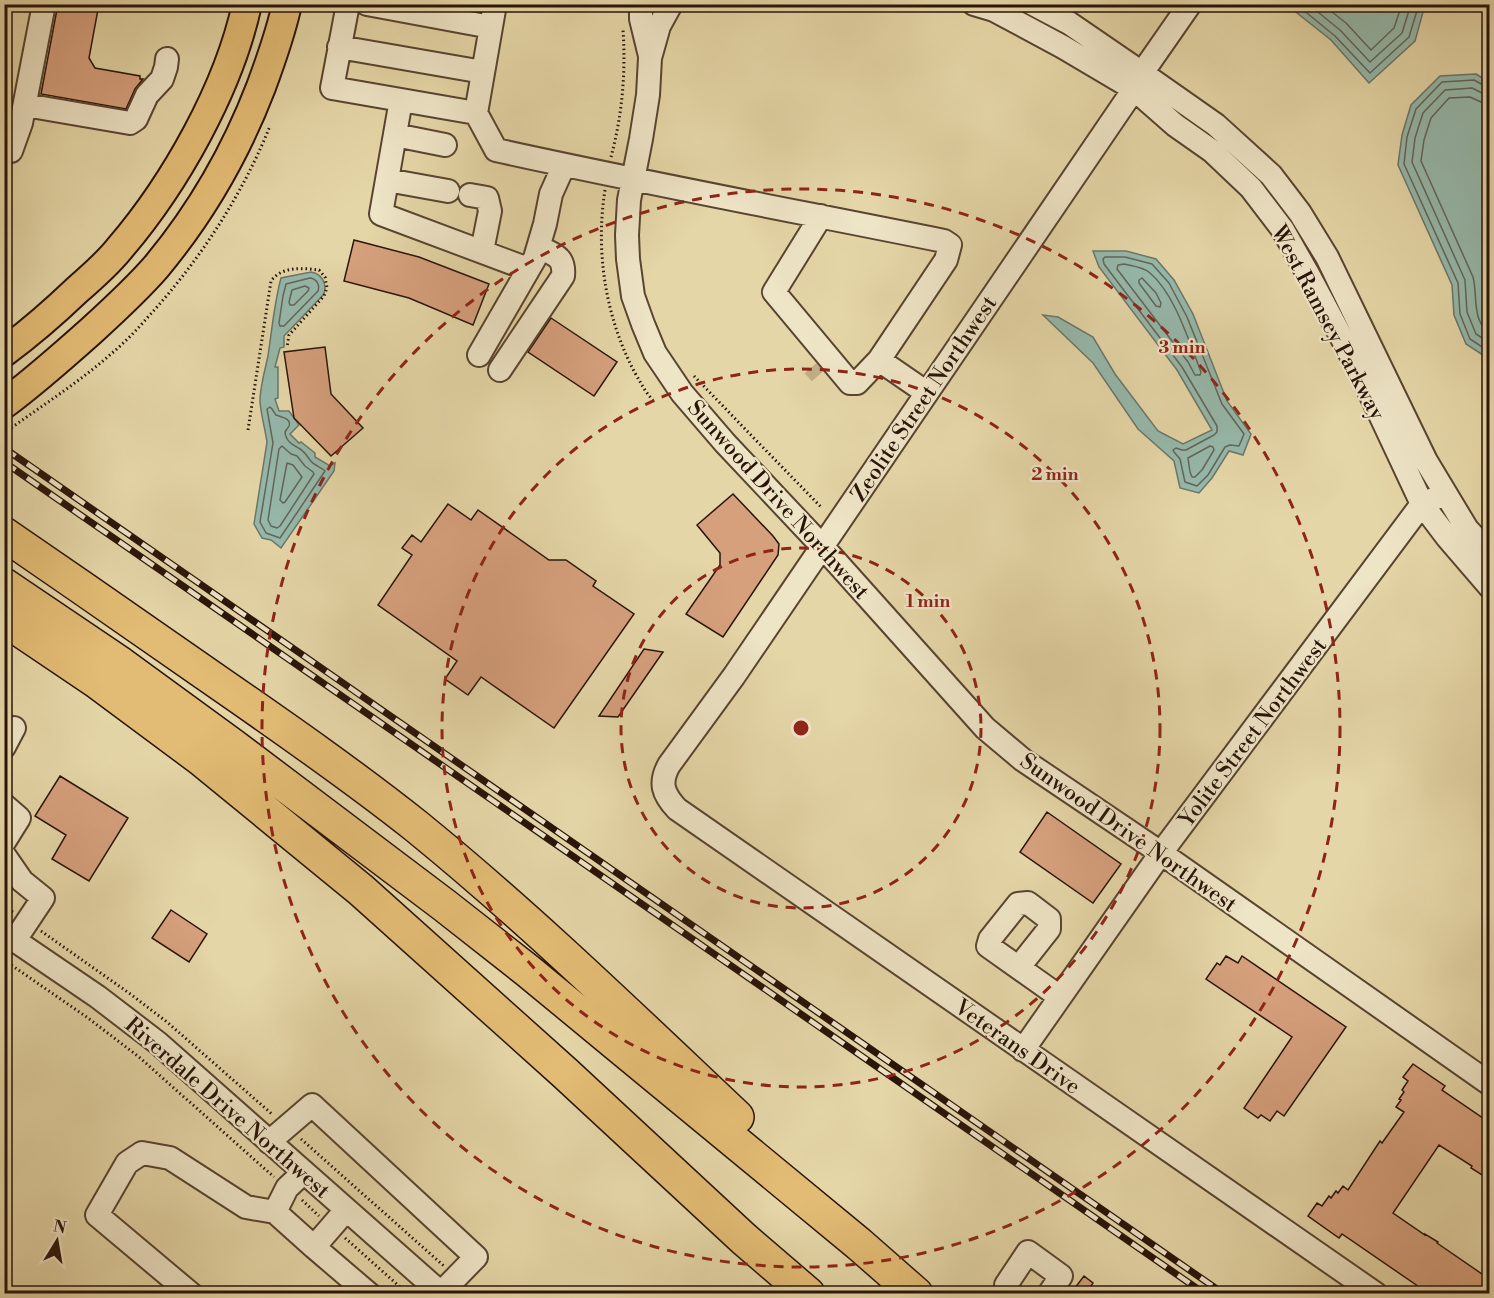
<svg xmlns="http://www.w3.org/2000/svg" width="1494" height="1298" viewBox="0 0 1494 1298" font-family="'Libre Bodoni',serif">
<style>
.water{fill:#96b9ac;stroke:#6a776b;stroke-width:1.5}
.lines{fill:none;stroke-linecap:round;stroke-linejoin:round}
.shore{stroke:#60665a;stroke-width:1.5}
.building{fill:#d6a07d;stroke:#291409;stroke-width:1.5}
.minor-tunnel{stroke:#bfaf87;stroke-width:22;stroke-dasharray:22 11;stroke-linecap:butt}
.minor-casing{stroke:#584430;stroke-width:26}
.major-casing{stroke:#291409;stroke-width:32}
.highway-casing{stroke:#291409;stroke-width:36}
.path{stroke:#291409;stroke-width:3;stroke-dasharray:1.5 3;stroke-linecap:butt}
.minor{stroke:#eee4c6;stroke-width:22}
.major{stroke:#e2bb74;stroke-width:28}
.highway{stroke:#e2bb74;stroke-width:33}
.rail-casing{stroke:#291409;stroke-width:7}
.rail{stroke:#eee4c6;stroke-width:4.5;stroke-dasharray:14;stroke-linecap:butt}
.ring{fill:none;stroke:#8f2418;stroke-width:3;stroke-dasharray:10 8}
.labels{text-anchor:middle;stroke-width:4.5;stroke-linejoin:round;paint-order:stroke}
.street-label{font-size:22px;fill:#291409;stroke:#eee4c6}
.centre{fill:#8f2418;stroke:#eee4c6;stroke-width:3}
.ring-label{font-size:18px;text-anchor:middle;font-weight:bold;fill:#8f2418;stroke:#eee4c6;stroke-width:4.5;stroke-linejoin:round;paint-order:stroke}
</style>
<rect width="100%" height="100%" fill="#e5d6a7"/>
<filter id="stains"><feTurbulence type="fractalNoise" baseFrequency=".00333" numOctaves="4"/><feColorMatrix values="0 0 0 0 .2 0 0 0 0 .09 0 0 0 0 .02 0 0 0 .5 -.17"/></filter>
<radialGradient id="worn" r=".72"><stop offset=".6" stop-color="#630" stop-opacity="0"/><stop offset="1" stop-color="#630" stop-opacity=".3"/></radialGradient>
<path class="water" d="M1287,5H1425L1415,41L1369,83L1331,40Z
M1476,74L1489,82V359L1466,344L1454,315L1452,285L1398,165L1402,135L1411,105L1440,76Z
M1093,251H1126L1156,259L1174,280L1193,314L1227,401L1251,434L1243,455L1229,451L1212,478L1199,493L1180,488L1174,461L1138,429L1093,363L1043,315L1058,317L1093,337L1115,374L1158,431L1183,444L1212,430L1177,370L1099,267Z
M311,272C322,274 327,283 324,294L284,336V347L280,348L275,367H278V398L275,399L279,411H289L299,425L290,434L299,443L301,442L315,453V457L330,466L335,463L334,471L281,548L271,540L262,538L254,524L267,442C265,428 261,416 260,401C260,387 265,370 268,356C272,330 274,304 281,278Z"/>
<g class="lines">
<path class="shore" d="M1296,4L1335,36L1370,73L1409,37L1419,4
M1308,4L1340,30L1370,62L1402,33L1411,4
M1322,4L1346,23L1371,50L1394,28L1402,4
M1490,87L1485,86L1474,80L1442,82L1416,109L1407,137L1404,164L1458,283L1460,314L1470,339L1490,352
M1490,94L1482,93L1472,88L1445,90L1423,113L1415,138L1412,162L1465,280L1467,312L1476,334L1490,343
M1490,103L1481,102L1470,97L1449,98L1431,118L1424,140L1421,161L1473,277C1478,295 1471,321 1490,333
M1105,257H1125L1152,264L1169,283L1187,317L1222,404L1244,434L1239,446L1230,445L1225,447L1208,475L1197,486L1185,482L1180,459L1174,452L1173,450L1176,448L1182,450H1186L1214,435L1217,432V426L1182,367L1104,264L1103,259Z
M1124,264C1132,266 1144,267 1150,273C1175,294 1189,342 1201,372L1200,375H1195L1188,362L1117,269L1118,265Z
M310,278C317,279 320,285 318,291L284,326H280L279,323L283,296L286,284Z
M1142,278L1156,293L1161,303L1160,307L1156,306L1139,283V280Z
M305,286L309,288L308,291L294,305H290L289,302L292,290Z
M270,407L272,409L276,415C280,417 292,418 289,426C288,428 286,430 285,432C286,442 293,445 300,449C305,452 307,456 310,460C313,465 321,467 325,471L280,538L266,533L260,522L273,443L267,409Z
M282,446L291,454L297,456L305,466L313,472L314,474L280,526L277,528L271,526L268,520L279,449Z
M1210,446L1213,447L1214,450L1202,470L1195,477H1192L1190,472L1188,458Z
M287,463L293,465L302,477L285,502L283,503L280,500Z"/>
</g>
<path class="building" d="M58,4H99L89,58L95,68L140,76V79H143L135,89L126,109L41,94Z
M354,240L419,257L489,284L473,325L409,298L344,281Z
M551,318L617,362L594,396L528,352Z
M325,347L331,394L363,428L331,456L294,418L284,352Z
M733,494L773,536L779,544L778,555L723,637L686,614L720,565V553L697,525Z
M448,504L471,520L478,510L549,560H566L596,581L593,586L634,614L554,728L481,677L468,695L445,679L457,661L378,605L412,555L402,548L412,535L421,542Z
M644,649L663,652L618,717L599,716Z
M60,776L128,818L89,881L52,859L66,835L35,816Z
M1047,812L1121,864L1093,903L1020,852Z
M171,910L207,934L189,962L152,938Z
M1226,956L1238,963L1242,956L1346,1027L1284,1116L1277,1111L1270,1121L1261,1115L1258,1118L1244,1108L1292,1037L1206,979L1217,963L1220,965Z
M1413,1064L1445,1086L1442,1090L1490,1123V1180L1471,1168L1472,1166L1439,1145L1393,1213L1425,1235V1234L1438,1242L1437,1243L1482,1274L1490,1263V1293H1428L1342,1234L1339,1238L1308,1216L1317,1203L1322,1206L1329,1196L1331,1198L1336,1191L1338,1193L1343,1186L1348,1190L1380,1141L1382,1143L1404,1112L1396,1107L1401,1100L1399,1099L1404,1092L1402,1090L1408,1081L1403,1077Z
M1084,1276L1093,1283L1091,1286L1101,1293H1071Z"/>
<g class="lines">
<path class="minor-tunnel" d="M813,366L820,374"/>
<g class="minor-casing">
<path id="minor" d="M348,4L332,88L476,113L496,150C645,183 795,211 944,241L950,245L946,260L879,360L927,393
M367,4L491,27
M641,4V19L650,56
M671,4L659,26L650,58L648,95L641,139L629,200L627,235L628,259L633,296L643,324L655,353L682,393L725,443L822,546L985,728L1023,760L1161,853L1490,1084
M974,4L994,10L1063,47L1134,89L1175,125L1212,151L1251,188L1283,230L1308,274L1361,374L1422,504L1447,537L1490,587
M1033,4L1069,23L1142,73L1216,125L1271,175L1300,213L1327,257L1426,461L1467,529L1490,554
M1190,4L1142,73L1134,89L734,676L669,765C659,783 663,794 677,809L1376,1294
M339,47L483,72
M401,100L381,214L528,269
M25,105L130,123L136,119L147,95L162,79L166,67L167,59
M476,113L495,4
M395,135L445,145
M4,143L11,151L21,123L44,4
M387,180L448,191
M470,195L487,198L490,211L482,251
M821,216L774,292L850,383H857L879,360
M479,355L535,258L545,224L551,194L564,165
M500,370L563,276C565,256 554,255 539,247
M4,747L14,728
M4,805L19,818L4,842
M4,855L22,881L43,898L15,940
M4,933L98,997L158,1043L442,1294
M1019,967L1049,929V919L1028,903L1018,904L990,939L988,946L1060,997
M1023,1050L1161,853L1422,504L1434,499
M269,1142L312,1105L476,1257L440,1294
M275,1212L287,1188L304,1172
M314,1247L346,1210
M1006,1285L1028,1252L1061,1276L1049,1294
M191,1294L97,1215L127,1163L142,1153L170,1158L246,1207L275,1212L314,1247L369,1294"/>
</g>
<g class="major-casing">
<path id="major" d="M4,352C30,333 54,312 77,290C92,277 107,264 119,249C175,184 229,88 247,4
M4,404C35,381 63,356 91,331C114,310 136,290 156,267C201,213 236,152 261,87C271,60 281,32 287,4"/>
</g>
<g class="highway-casing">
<path id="highway" d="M4,534C77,584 149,634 222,685C287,730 353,776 416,826C528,917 632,1018 737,1117
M4,585L121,664L232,745L444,905L528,971L625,1051L859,1244L916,1294
M4,619L96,681L201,759L361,890L565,1073L744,1239L808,1294"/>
</g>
<path class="path" d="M611,157C622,116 626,73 623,30
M605,190C595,252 606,319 635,373C641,383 645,392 653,400
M694,376L747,431L821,507
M248,430L271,281C282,266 302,268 319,270L325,277L327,288L324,296L289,335L287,347
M4,433C40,407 78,383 111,354C124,343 136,331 147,318C198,263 242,196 270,126
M4,907L13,912
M41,931L129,993L167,1022L273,1115
M4,960L88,1018L139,1057L274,1177
M301,1139L444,1266
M302,1200L319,1216
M345,1238L408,1294
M470,1288L476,1294"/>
<use href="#minor" class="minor"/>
<use href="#major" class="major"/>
<use href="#highway" class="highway"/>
<g class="rail-casing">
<path id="rail" d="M4,448L1224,1294
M4,462L1205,1294"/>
</g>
<use href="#rail" class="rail"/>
</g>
<g class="ring">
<circle cx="801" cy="728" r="180"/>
<circle cx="801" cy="728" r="359"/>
<circle cx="801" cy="728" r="539"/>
</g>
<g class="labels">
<g class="street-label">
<text transform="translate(1329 322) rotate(62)" y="8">West Ramsey Parkway</text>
<text transform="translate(923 398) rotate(-56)" y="8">Zeolite Street Northwest</text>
<text transform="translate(779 499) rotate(48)" y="8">Sunwood Drive Northwest</text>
<text transform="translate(1252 732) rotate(-53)" y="8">Yolite Street Northwest</text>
<text transform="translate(1129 832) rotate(35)" y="8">Sunwood Drive Northwest</text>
<text transform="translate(1018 1046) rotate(35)" y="8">Veterans Drive</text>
<text transform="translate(228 1107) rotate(41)" y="8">Riverdale Drive Northwest</text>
</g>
</g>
<circle cx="801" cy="728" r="9" class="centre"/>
<g class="ring-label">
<text x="1182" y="353">3 min</text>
<text x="1055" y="480">2 min</text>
<text x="928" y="607">1 min</text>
</g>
<rect width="1494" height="1298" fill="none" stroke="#e5d6a7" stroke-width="24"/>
<rect x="6" y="6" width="1482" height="1286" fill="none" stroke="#291409" stroke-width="3"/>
<rect x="12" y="12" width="1470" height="1274" fill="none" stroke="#291409" stroke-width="1.5"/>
<g transform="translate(57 1241) rotate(11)" stroke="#eee4c6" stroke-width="4.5" paint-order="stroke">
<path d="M0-4.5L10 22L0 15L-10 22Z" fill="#291409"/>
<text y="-9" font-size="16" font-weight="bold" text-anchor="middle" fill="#291409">N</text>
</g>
<rect width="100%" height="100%" filter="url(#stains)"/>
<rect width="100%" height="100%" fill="url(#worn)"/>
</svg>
